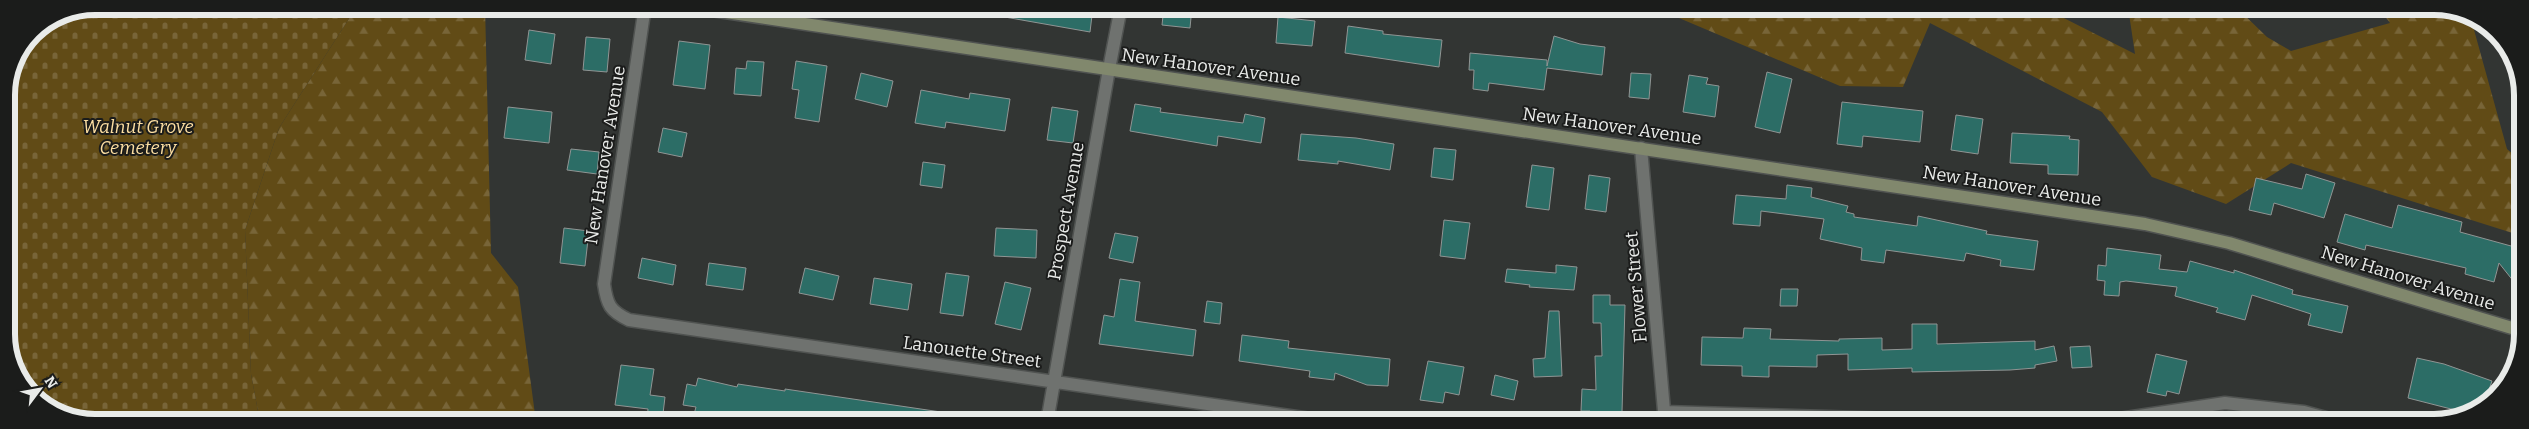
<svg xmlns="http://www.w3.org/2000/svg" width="2529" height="429" viewBox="0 0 2529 429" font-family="Bitter,serif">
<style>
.forest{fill:url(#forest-firs)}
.cemetery{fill:url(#cemetery-stones)}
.building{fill:#2c6d66;stroke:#909594}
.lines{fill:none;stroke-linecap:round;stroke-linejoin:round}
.minor-casing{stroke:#505351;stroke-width:15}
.tertiary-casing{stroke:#505351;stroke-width:15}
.secondary-casing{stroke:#505351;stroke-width:15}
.minor{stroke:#6f726f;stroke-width:12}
.tertiary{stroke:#6f726f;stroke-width:12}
.secondary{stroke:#81886d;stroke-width:12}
.labels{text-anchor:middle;stroke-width:4;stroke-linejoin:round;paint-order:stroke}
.street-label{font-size:18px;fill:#e9ebe9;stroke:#1b1c1b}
.park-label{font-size:18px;font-style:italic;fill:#fddfa2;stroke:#1b1c1b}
.rim{fill:none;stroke:#e9ebe9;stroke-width:6}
</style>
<defs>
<pattern id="forest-firs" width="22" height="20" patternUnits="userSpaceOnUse" patternTransform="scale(1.25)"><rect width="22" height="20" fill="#614b16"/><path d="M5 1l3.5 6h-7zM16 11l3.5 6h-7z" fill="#786538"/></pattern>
<pattern id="cemetery-stones" width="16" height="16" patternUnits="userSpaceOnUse" patternTransform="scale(1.25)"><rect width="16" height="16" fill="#614b16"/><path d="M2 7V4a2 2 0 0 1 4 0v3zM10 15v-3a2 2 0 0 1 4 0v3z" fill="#786538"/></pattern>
</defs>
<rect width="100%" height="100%" fill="#323533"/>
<path class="forest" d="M357,6H485L491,253L518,287L536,422H260L251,374L245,230L279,128Z
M1653,7H2042L2135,54L2128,7H2236L2267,37L2291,51L2390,23L2378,7H2446L2471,19L2507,149L2521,161L2522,236L2291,163L2226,204L2152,177L2102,112L1930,23L1903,87L1840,86Z"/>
<path class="cemetery" d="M95,6H357L279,128L245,230L251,374L260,422H83L36,401L9,357L6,95L13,61L32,32L61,13Z"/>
<path class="building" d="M999,7H1093L1090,32L999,16Z
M1164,7H1192L1190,28L1162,25Z
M1278,17L1315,21L1312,46L1276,43Z
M1348,26L1383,31V34L1442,40L1439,67L1345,53Z
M529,30L555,34L551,64L525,60Z
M1554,36L1580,44L1605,47L1602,75L1547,68L1544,90L1489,83L1488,91L1473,89L1474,70H1469L1470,53L1547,60V66Z
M586,37L610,39L607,72L583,70Z
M679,41L710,45L705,89L673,85Z
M747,61L764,62L761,96L734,94L736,68L746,69Z
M796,61L827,66L819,122L795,118L799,90L792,89Z
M1767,72L1792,79L1780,133L1755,127Z
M861,73L893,81L887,107L855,99Z
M1631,73L1651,74L1649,99L1629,97Z
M1689,75L1708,78L1706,84L1719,86L1715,117L1683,112Z
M921,90L969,99L970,93L1010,99L1005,131L946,122L945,128L915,123Z
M1842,102L1923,111L1920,142L1863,136L1862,147L1837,144Z
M1135,104L1161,108L1160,112L1243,123L1245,114L1265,118L1261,143L1218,136L1217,146L1130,131Z
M508,107L552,112L549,143L504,138Z
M1052,107L1078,111L1073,143L1047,140Z
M1956,115L1983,119L1978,154L1951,150Z
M663,128L687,133L682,157L658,152Z
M2012,133L2070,136L2069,139L2079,140L2078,175L2048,174V165L2010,163Z
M1301,134L1356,138L1394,144L1390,170L1338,161V164L1298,160Z
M1434,148L1456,150L1453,180L1431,177Z
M571,149L599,152L597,174L567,170Z
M923,162L945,165L942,188L920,185Z
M1532,165L1554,168L1549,210L1526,207Z
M2306,174L2335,183L2324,218L2274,203L2271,215L2249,210L2256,178L2302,189Z
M1589,175L1610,178L1606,212L1585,209Z
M1787,185L1812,188L1811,197L1848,206L1846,212L1854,214V217L1917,226L1918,216L1987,231L1986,234L2038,241L2034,270L2000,266L2001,260L1966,253L1964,261L1886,250L1884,263L1861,260L1862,248L1820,239L1824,219L1761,211L1760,226L1733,224L1736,195L1786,199Z
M2398,205L2462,222L2460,232L2522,249V292L2499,263L2494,282L2465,274L2466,268L2366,245L2365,250L2337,242L2345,214L2392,228Z
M1444,220L1470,223L1465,259L1440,256Z
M564,228L589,231L585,266L560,263Z
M996,228L1037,230L1036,258L994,256Z
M1115,233L1138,237L1133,263L1109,258Z
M2107,248L2161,255L2159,269L2187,272L2190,261L2234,273V270L2293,290L2292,294L2348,306L2342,333L2308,325L2311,314L2252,295L2245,320L2216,312L2218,308L2175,296L2177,287L2126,281L2120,282L2119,296L2104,295L2105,281L2097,280L2098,265L2106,266Z
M642,258L676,265L673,285L638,278Z
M709,263L746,268L743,290L706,285Z
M1556,265L1577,267L1574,290L1529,287L1530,285L1505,282L1507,269L1556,273Z
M805,268L839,276L833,300L799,293Z
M946,273L969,276L963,316L940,313Z
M874,278L912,284L908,310L870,304Z
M1120,279L1140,282L1135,321L1196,330L1193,356L1099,344L1104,315L1114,317Z
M1005,282L1031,288L1021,330L995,324Z
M1781,289H1798L1797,306H1780Z
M1593,295H1610V305H1625L1622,412H1609V417L1590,416V411H1581L1582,389L1596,390L1595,356H1602L1601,323H1593Z
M1207,301L1222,303L1220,324L1204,322Z
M1549,311H1559L1562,376L1534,377L1533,359L1545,358Z
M1912,324H1937V344L2035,341V350L2054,346L2057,361L2035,365V368L2010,370L1912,372V368L1848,370V354L1817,355V367L1769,366V377L1742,376V366L1701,365L1702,337L1743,338L1744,328L1771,329L1770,339L1839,341V339L1882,338V350L1912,349Z
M1242,335L1289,341L1288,348L1390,359L1388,386L1367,385L1335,373L1334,380L1309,377L1310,371L1239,361Z
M2090,346L2092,367L2072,368L2070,347Z
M2156,354L2187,361L2179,394L2167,391L2166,396L2147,392Z
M2417,358L2444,364L2492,381L2484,404L2458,414L2455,410L2408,398Z
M1428,361L1464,367L1459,395L1445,392L1443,403L1420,400Z
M621,365L654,369L650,395L665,397L662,422L647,421L648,409L615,405Z
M1495,375L1518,381L1514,400L1491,395Z
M698,378L737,387L738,384L785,391V389L941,412L940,422H762L723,416L722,422H713L693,418L696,407L683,405L687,384L696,386Z"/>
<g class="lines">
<g class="minor-casing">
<path id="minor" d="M645,6L604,284C607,305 610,311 629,320L1331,422
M1641,148L1665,422
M1665,412L2025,423
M1047,422L1109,69
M2093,423L2225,403L2304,412L2344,423"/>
</g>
<g class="tertiary-casing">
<path id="tertiary" d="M1109,69L1121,7"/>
</g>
<g class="secondary-casing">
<path id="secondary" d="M685,6L2145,224L2229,243L2522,331"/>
</g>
<use href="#minor" class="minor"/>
<use href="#tertiary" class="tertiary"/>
<use href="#secondary" class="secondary"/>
</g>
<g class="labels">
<g class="street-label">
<text transform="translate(1211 67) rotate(8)" y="6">New Hanover Avenue</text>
<text transform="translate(1612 126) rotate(8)" y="6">New Hanover Avenue</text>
<text transform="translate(605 155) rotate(-81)" y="6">New Hanover Avenue</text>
<text transform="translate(2012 186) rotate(9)" y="6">New Hanover Avenue</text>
<text transform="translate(1066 211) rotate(-80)" y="6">Prospect Avenue</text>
<text transform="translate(2408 278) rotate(17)" y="6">New Hanover Avenue</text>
<text transform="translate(1636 287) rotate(-95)" y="6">Flower Street</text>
<text transform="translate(972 352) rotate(8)" y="6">Lanouette Street</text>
</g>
<g class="park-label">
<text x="138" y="133">Walnut Grove<tspan x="138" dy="21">Cemetery</tspan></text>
</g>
</g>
<path d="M0 0H2529V429H0ZM95 15H2434A80 80 0 0 1 2514 95V334A80 80 0 0 1 2434 414H95A80 80 0 0 1 15 334V95A80 80 0 0 1 95 15Z" fill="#1b1c1b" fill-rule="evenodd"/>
<path class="rim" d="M95 15H2434A80 80 0 0 1 2514 95V334A80 80 0 0 1 2434 414H95A80 80 0 0 1 15 334V95A80 80 0 0 1 95 15Z"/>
<g transform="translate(40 389) rotate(58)" stroke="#1b1c1b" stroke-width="4" paint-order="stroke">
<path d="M0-4L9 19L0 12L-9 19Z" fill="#e9ebe9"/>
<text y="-8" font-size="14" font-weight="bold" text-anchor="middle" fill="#e9ebe9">N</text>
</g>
</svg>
